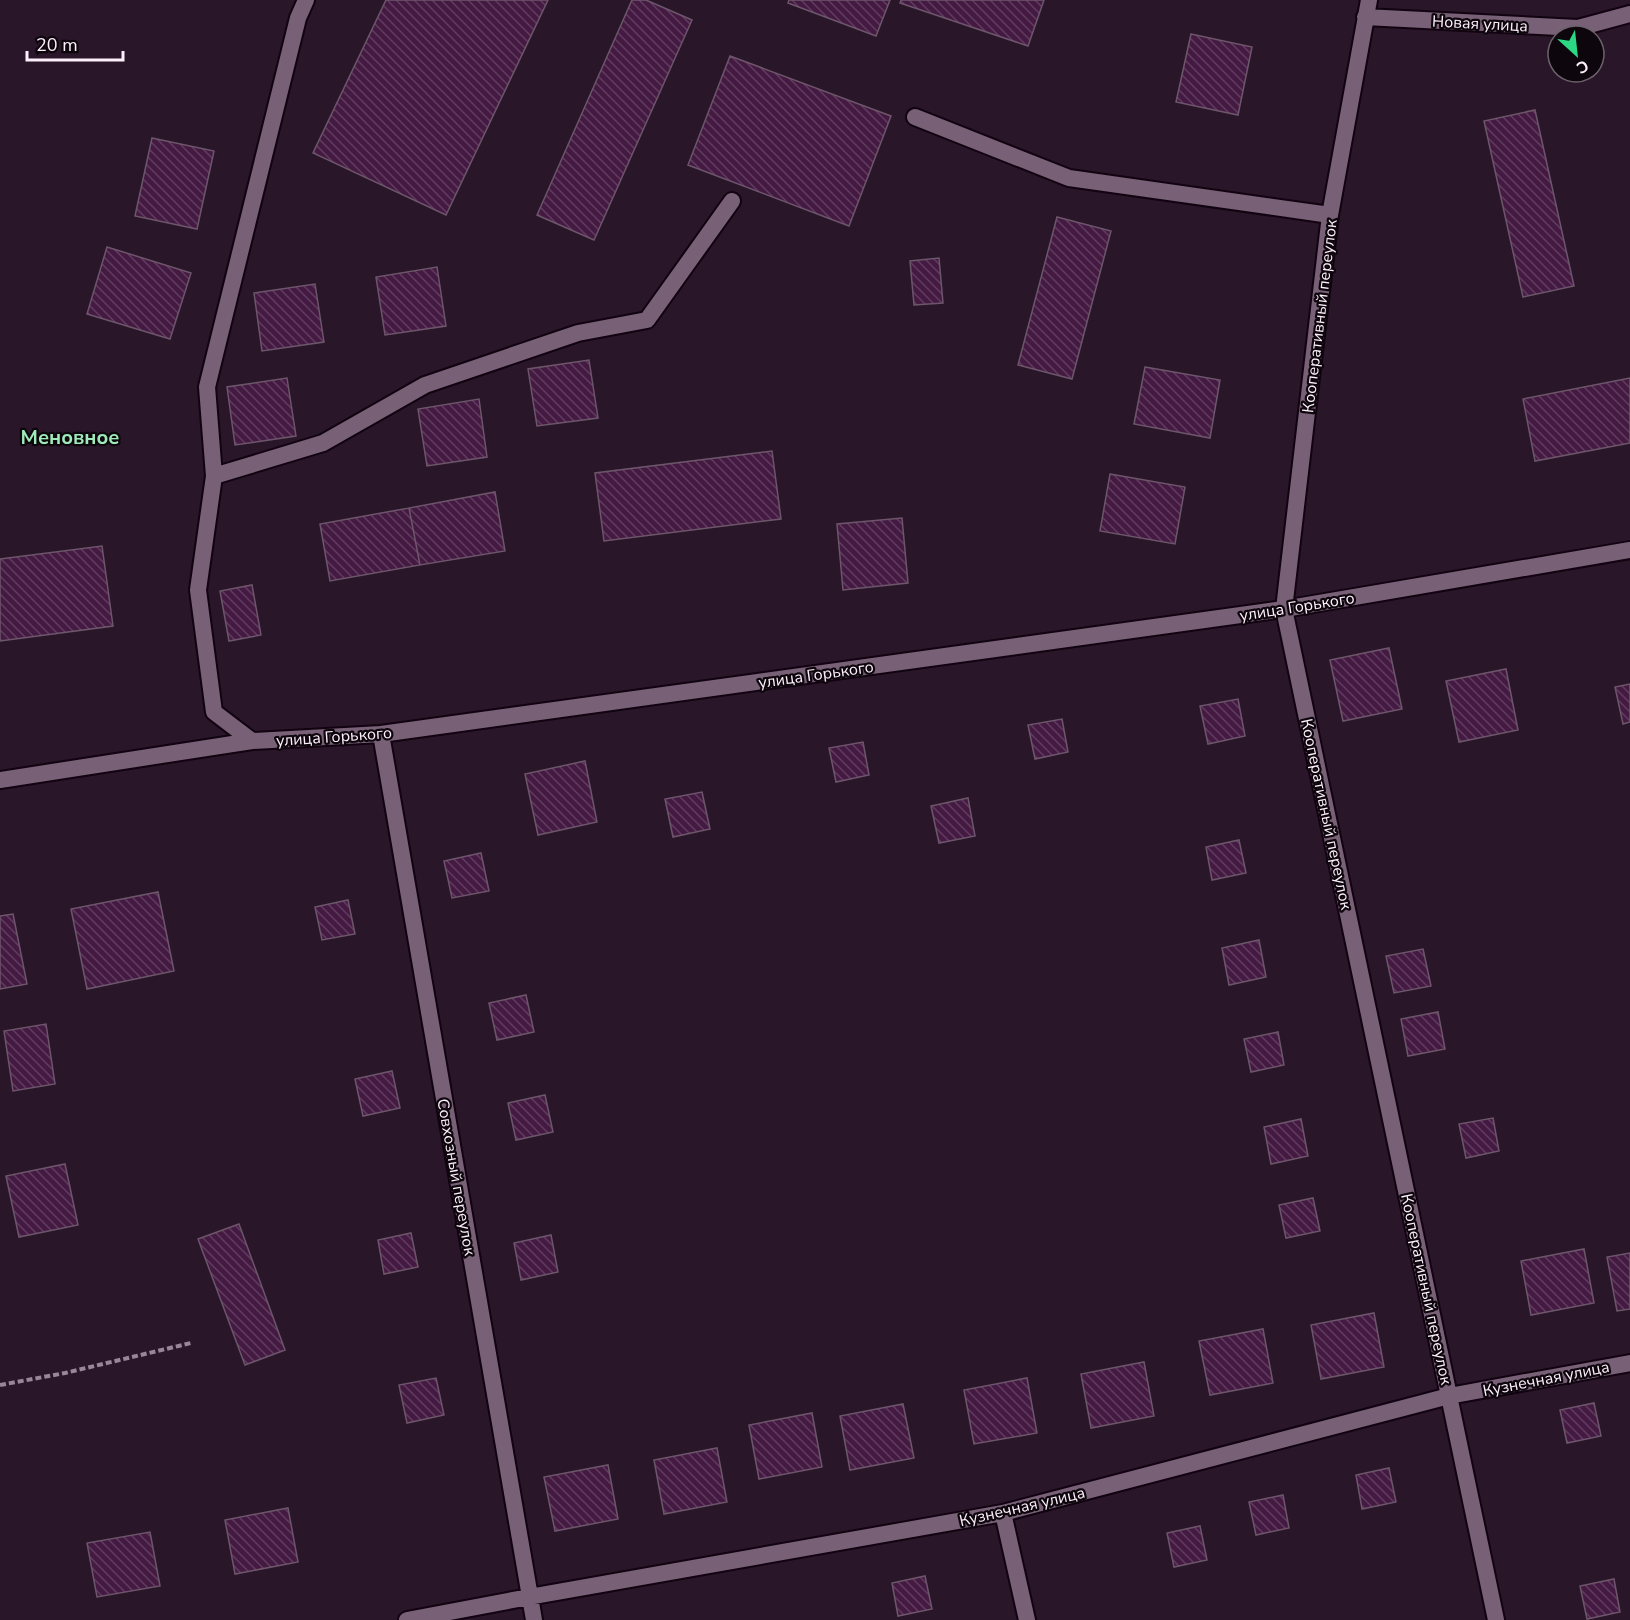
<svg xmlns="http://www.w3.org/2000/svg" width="1630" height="1620" viewBox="0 0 1630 1620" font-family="'Nunito Sans',sans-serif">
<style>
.building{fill:url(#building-back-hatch);stroke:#6d566b;stroke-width:1.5}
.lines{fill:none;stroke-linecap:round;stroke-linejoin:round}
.service-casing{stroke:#120311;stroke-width:20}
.path{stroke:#988897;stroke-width:4;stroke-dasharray:6 3;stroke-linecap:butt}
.service{stroke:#786076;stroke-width:16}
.labels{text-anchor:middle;stroke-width:4.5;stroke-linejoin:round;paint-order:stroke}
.street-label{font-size:16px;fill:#fdeffb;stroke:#0d060d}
.quarter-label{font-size:20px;font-weight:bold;fill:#9feaba;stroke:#0d060d}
</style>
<defs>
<pattern id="building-back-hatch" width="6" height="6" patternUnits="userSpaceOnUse" patternTransform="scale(1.5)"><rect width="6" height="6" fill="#441a42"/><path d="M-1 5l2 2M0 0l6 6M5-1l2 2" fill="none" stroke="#603c5e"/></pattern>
</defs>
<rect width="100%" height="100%" fill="#2a1629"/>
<path class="building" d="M386,0H548L446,215L313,153Z
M632,0H646L692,20L594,240L537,215Z
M789,0H890L876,36L788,3Z
M901,0H1044L1028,46L900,3Z
M1191,34L1252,47L1238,115L1176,102Z
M730,56L891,116L849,226L688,165Z
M1535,110L1574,286L1523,297L1484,121Z
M152,138L214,151L197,229L135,216Z
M1057,217L1111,231L1072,379L1018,365Z
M107,247L191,273L170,339L87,314Z
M939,258L943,303L914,305L910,261Z
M437,267L446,326L385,335L376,277Z
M315,284L324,342L262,351L254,293Z
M589,360L598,418L537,426L528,369Z
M1145,367L1220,380L1210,438L1134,424Z
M287,378L296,436L235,445L227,387Z
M1630,378V443L1535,461L1523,399Z
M479,399L487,457L427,466L418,409Z
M772,451L781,519L604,541L595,473Z
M1110,474L1185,487L1175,544L1100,531Z
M495,492L505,551L420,565L409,508Z
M409,508L420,565L330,581L320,524Z
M902,518L908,583L843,590L837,524Z
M102,546L113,626L0,641V559Z
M252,585L261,635L229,641L220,591Z
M1389,648L1402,709L1343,721L1330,660Z
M1506,669L1518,730L1459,742L1446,681Z
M1630,684V722L1623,724L1615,687Z
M1238,699L1245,736L1208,744L1200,706Z
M1062,719L1068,752L1035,759L1028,725Z
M863,742L869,775L836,782L829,748Z
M585,761L597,822L538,835L525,774Z
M702,792L710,829L673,837L665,799Z
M968,798L975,836L939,843L931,806Z
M1239,840L1246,873L1212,880L1206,847Z
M481,853L489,891L452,898L444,861Z
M158,892L174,971L87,989L71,909Z
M348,900L355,934L322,940L315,907Z
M13,914L27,984L0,989V916Z
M1259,940L1266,977L1229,985L1222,948Z
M1423,949L1431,986L1394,993L1386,956Z
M526,995L534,1032L497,1040L489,1003Z
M1438,1012L1445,1049L1408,1056L1401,1019Z
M46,1024L55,1084L13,1091L4,1031Z
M1278,1032L1284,1065L1251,1072L1244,1039Z
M392,1071L400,1108L363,1116L355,1079Z
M545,1095L553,1132L516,1140L508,1103Z
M1493,1118L1499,1151L1466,1158L1459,1124Z
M1301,1119L1308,1156L1271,1164L1264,1127Z
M65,1164L78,1225L19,1237L6,1176Z
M1313,1198L1320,1231L1286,1238L1279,1205Z
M239,1224L285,1350L245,1365L198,1239Z
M411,1233L418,1267L384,1274L378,1240Z
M551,1235L558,1272L521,1280L514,1243Z
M1584,1249L1594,1303L1531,1315L1521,1261Z
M1630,1253V1309L1617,1311L1607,1257Z
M1374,1313L1384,1367L1321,1379L1311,1325Z
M1263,1329L1273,1383L1210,1395L1199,1341Z
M1144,1362L1154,1416L1091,1428L1081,1374Z
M436,1378L444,1415L407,1423L399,1385Z
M1027,1378L1037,1433L974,1444L964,1390Z
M1594,1403L1601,1436L1567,1443L1560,1410Z
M903,1404L914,1458L850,1470L840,1416Z
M812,1413L822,1467L759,1479L749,1425Z
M717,1448L727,1502L664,1514L654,1460Z
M608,1465L618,1519L555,1531L544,1477Z
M1389,1468L1396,1502L1362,1509L1356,1475Z
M1283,1495L1289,1528L1256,1535L1249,1502Z
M288,1508L298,1562L235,1574L225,1520Z
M1200,1526L1207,1560L1174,1567L1167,1533Z
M150,1532L160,1586L97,1597L87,1543Z
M925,1576L932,1609L898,1616L892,1583Z
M1614,1579L1620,1612L1587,1619L1580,1586Z"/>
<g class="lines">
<g class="service-casing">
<path id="service" d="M1369,0L1330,215L1284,609L1496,1620
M1365,17L1578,28L1630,14
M915,117L1069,178L1330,215
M214,476L207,387L298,18L306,0
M381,734L534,1620
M252,741L214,712L198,590L214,476L323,443L425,385L578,333L647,320L732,201
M0,780L252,741L381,734L1284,609L1630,550
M1003,1513L1027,1620
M407,1620L529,1597L1003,1513L1449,1396L1630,1363"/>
</g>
<path class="path" d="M0,1385L65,1373L191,1343"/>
<use href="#service" class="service"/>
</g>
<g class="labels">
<g class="street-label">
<text transform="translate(1480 23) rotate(3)" y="6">Новая улица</text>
<text transform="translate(1319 316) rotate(-83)" y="6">Кооперативный переулок</text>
<text transform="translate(1297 606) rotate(-9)" y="6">улица Горького</text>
<text transform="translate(816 674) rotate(-8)" y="6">улица Горького</text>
<text transform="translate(334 736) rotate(-4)" y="6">улица Горького</text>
<text transform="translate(1327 814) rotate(78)" y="6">Кооперативный переулок</text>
<text transform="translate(457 1177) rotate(80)" y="6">Совхозный переулок</text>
<text transform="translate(1427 1289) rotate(78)" y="6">Кооперативный переулок</text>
<text transform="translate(1546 1378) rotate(-11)" y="6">Кузнечная улица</text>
<text transform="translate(1022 1506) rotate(-13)" y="6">Кузнечная улица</text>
</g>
<g class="quarter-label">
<text x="70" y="444">Меновное</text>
</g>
</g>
<g transform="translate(1576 54) rotate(153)"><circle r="28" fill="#0d060d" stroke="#6d636c" stroke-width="1.5"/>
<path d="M0-4.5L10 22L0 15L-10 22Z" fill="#2cd884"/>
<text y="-9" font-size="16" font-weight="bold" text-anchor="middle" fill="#fdeffb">С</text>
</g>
<path d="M27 51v9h96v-9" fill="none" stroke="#fdeffb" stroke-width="3"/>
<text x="36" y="51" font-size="18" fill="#fdeffb" stroke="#0d060d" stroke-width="4.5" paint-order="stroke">20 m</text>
</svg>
